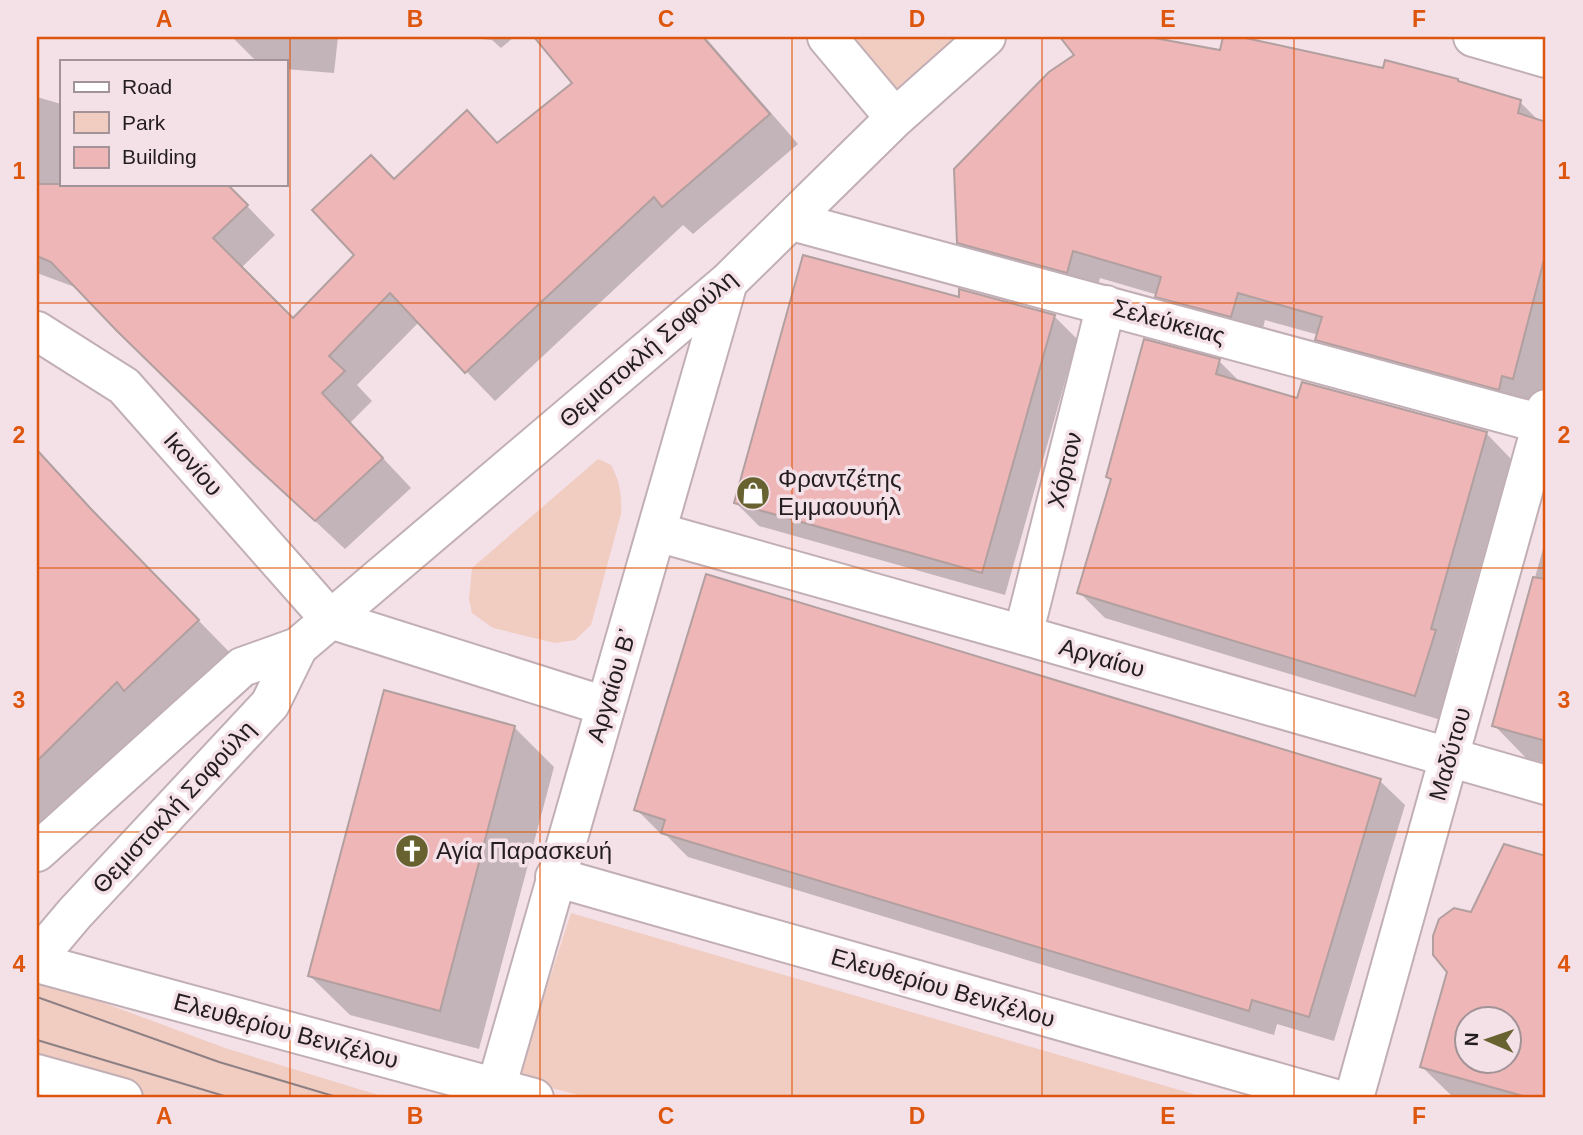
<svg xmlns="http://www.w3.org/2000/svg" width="1583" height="1135" viewBox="0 0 1583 1135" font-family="Arial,sans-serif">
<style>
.green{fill:#f0ccc1}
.shadow{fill:#0003;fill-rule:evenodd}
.building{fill:#efb6b8;stroke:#b29f9f;stroke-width:2;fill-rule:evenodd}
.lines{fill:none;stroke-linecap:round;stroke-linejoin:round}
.pedestrian-casing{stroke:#c1afb5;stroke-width:42}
.minor-casing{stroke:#c1afb5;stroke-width:42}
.secondary-casing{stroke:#c1afb5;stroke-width:42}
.pedestrian{stroke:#fff;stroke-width:38}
.minor{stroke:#fff;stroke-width:38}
.secondary{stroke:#fff;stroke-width:38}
.tram{stroke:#8d8085;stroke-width:2}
.grid{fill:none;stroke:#de560d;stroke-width:2;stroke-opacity:0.55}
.labels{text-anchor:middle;stroke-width:7;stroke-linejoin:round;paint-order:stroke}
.street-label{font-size:24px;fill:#241d20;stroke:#f4e1e8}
.poi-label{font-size:24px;fill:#241d20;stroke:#f4e1e8;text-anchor:start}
.neatline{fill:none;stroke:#de560d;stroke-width:2.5}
.grid-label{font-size:23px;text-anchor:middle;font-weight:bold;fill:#de560d}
</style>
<rect width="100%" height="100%" fill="#f4e1e8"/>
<path class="green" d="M827,37H986L895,118Z
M598,459L611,465C620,482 622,495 621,514L591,625L575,640L555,643L493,628L472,613L469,599L472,568Z
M571,913L1207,1098H590L517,1079Z
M41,984L56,985L225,1048L388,1098H155L37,1064V990Z"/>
<path class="shadow" d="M232,37H338L334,73L285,69V61H256Z
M459,37H514L501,48L492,40Z
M537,37H705L798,144L693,234L683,225L495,401L419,322L357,385L372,401L350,423L411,488L345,549L284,492L80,289L37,273V97L61,104V184H226L275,235L241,268L293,320L357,255L395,181L499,145L575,83Z
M1075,37H1140L1221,53L1225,37H1233L1384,70L1458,80L1461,84L1520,102L1540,122L1546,124V384L1540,406L1345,367L1317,339L1319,335L1265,320L1259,344L1185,324L1158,295L1100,278L1094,299L987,270L959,242L1077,55L1067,42Z
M961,299L1054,316L1077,339L1005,595L759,526L736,503Z
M1219,361L1242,384L1298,400L1486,433L1511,459L1456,653L1460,657L1441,720L1105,618L1079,592L1112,481L1108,477Z
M37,449L129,549L236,659L164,727L155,719L37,836Z
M1546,538V763L1526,758L1494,725Z
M514,727L554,767L479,1049L350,1015L310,976Z
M1380,781L1405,805L1334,1041L1277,1024L1274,1035L688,857L667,836L661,834L636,809Z
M1505,847L1546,858V1098H1454L1422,1067L1449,971L1472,914ZM1468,1020H1510V1062H1468Z"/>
<path class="building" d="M534,37H703L770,114L662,207L654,197L465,373L390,293L329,356L345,371L322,393L383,458L315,521L253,464L117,331L51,262L37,256V184H227L248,205L213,238L293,318L354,255L312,210L371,155L394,179L467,110L497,143L572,83Z
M1060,37H1149L1220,50L1223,37H1241L1383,68L1385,60L1458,79V81L1521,100L1518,113L1546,122V252L1513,379L1502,376L1499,390L1315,340L1322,317L1238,293L1231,317L1155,297L1161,277L1073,251L1067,273L957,243L954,169L1049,72L1074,55Z
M803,255L959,297V289L1055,315L982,573L734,503Z
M1144,339L1220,359L1216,374L1297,398L1302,382L1487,432L1431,629L1436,630L1415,696L1077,593L1111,479L1106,477Z
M37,450L91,509L199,620L124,691L117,682L37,761Z
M706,574L1381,779L1309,1017L1252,1000L1249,1011L661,833L665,820L634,810Z
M1533,577L1546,579V741L1492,726Z
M384,690L515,726L440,1011L308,976Z
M1504,844L1546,856V1098H1530L1420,1067L1447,972L1433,955V936L1439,919L1454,908L1471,912ZM1467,1019H1509V1061H1467Z"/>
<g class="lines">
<g class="pedestrian-casing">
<path id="pedestrian" d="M330,619L605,706"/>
</g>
<g class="minor-casing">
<path id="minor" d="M827,37L895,118
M1473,37L1546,58
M792,221L1546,425
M37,331L124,386L330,619
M657,532L1023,635L1546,785
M1023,635L1106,305
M37,852L242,667L298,647
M555,877L1332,1098
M37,958L75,913L270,704L298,647L728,282L895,118L986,37
M496,1088C572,819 652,551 728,282
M1354,1098L1546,409"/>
</g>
<g class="secondary-casing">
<path id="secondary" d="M37,963L534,1098
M37,1074L123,1098"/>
</g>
<use href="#pedestrian" class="pedestrian"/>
<use href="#minor" class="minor"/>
<use href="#secondary" class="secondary"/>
<path class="tram" d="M37,997L219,1062L340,1098
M37,1040L231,1098"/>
</g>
<path class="grid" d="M290,37V1098M540,37V1098M792,37V1098M1042,37V1098M1294,37V1098M37,303H1546M37,568H1546M37,832H1546"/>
<defs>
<g id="shop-disc" transform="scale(1.75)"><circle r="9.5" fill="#67622f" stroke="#f4e1e8"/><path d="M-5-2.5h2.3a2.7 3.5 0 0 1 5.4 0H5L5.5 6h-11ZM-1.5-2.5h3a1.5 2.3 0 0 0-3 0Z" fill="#fff"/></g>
<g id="church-disc" transform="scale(1.75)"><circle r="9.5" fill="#67622f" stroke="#f4e1e8"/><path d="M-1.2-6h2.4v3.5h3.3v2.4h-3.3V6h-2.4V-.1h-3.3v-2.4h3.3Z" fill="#fff"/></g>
</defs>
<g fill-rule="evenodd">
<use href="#shop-disc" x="753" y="493"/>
<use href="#church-disc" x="412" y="851"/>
</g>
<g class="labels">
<g class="street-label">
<text transform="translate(1169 322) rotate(15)" y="8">Σελεύκειας</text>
<text transform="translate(648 349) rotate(-41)" y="8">Θεμιστοκλή Σοφούλη</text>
<text transform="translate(193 464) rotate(49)" y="8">Ικονίου</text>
<text transform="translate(1065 470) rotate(-76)" y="8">Χόρτον</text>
<text transform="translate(1102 658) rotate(16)" y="8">Αργαίου</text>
<text transform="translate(612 685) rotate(-73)" y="8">Αργαίου Β᾽</text>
<text transform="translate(1450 754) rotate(-74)" y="8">Μαδύτου</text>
<text transform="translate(174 807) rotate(-47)" y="8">Θεμιστοκλή Σοφούλη</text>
<text transform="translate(943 988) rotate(16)" y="8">Ελευθερίου Βενιζέλου</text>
<text transform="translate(286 1031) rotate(15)" y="8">Ελευθερίου Βενιζέλου</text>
</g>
<g class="poi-label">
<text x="778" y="487">Φραντζέτης<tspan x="778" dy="28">Εμμαουυήλ</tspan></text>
<text x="436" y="859">Αγία Παρασκευή</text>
</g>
</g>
<rect width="1583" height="1135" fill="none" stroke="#f4e1e8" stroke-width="77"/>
<rect x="60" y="60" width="228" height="126" fill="#f4e1e8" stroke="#a19398" stroke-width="2"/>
<rect x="74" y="82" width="35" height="10" fill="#ffffff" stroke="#a19398" stroke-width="2"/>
<text x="122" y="94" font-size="21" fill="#241d20">Road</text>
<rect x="74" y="112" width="35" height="21" fill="#f0ccc1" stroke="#a19398" stroke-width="2"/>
<text x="122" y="130" font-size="21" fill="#241d20">Park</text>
<rect x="74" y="147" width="35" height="21" fill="#efb6b8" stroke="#a19398" stroke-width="2"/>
<text x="122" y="164" font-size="21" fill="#241d20">Building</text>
<g transform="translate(1488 1040) rotate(272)"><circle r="33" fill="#f4e1e8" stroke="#a19398" stroke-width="2"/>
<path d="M0-5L12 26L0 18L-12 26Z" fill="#67622f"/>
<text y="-10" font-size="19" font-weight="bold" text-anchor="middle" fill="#241d20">N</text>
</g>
<rect x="38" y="38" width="1506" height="1058" class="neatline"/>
<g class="grid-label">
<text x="164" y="27">A</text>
<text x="415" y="27">B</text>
<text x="666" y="27">C</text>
<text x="917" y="27">D</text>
<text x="1168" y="27">E</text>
<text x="1419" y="27">F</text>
<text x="19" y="179">1</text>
<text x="1564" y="179">1</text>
<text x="19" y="443">2</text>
<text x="1564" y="443">2</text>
<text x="19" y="708">3</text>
<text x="1564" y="708">3</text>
<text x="19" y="972">4</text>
<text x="1564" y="972">4</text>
<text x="164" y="1124">A</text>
<text x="415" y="1124">B</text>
<text x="666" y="1124">C</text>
<text x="917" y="1124">D</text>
<text x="1168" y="1124">E</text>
<text x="1419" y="1124">F</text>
</g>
</svg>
